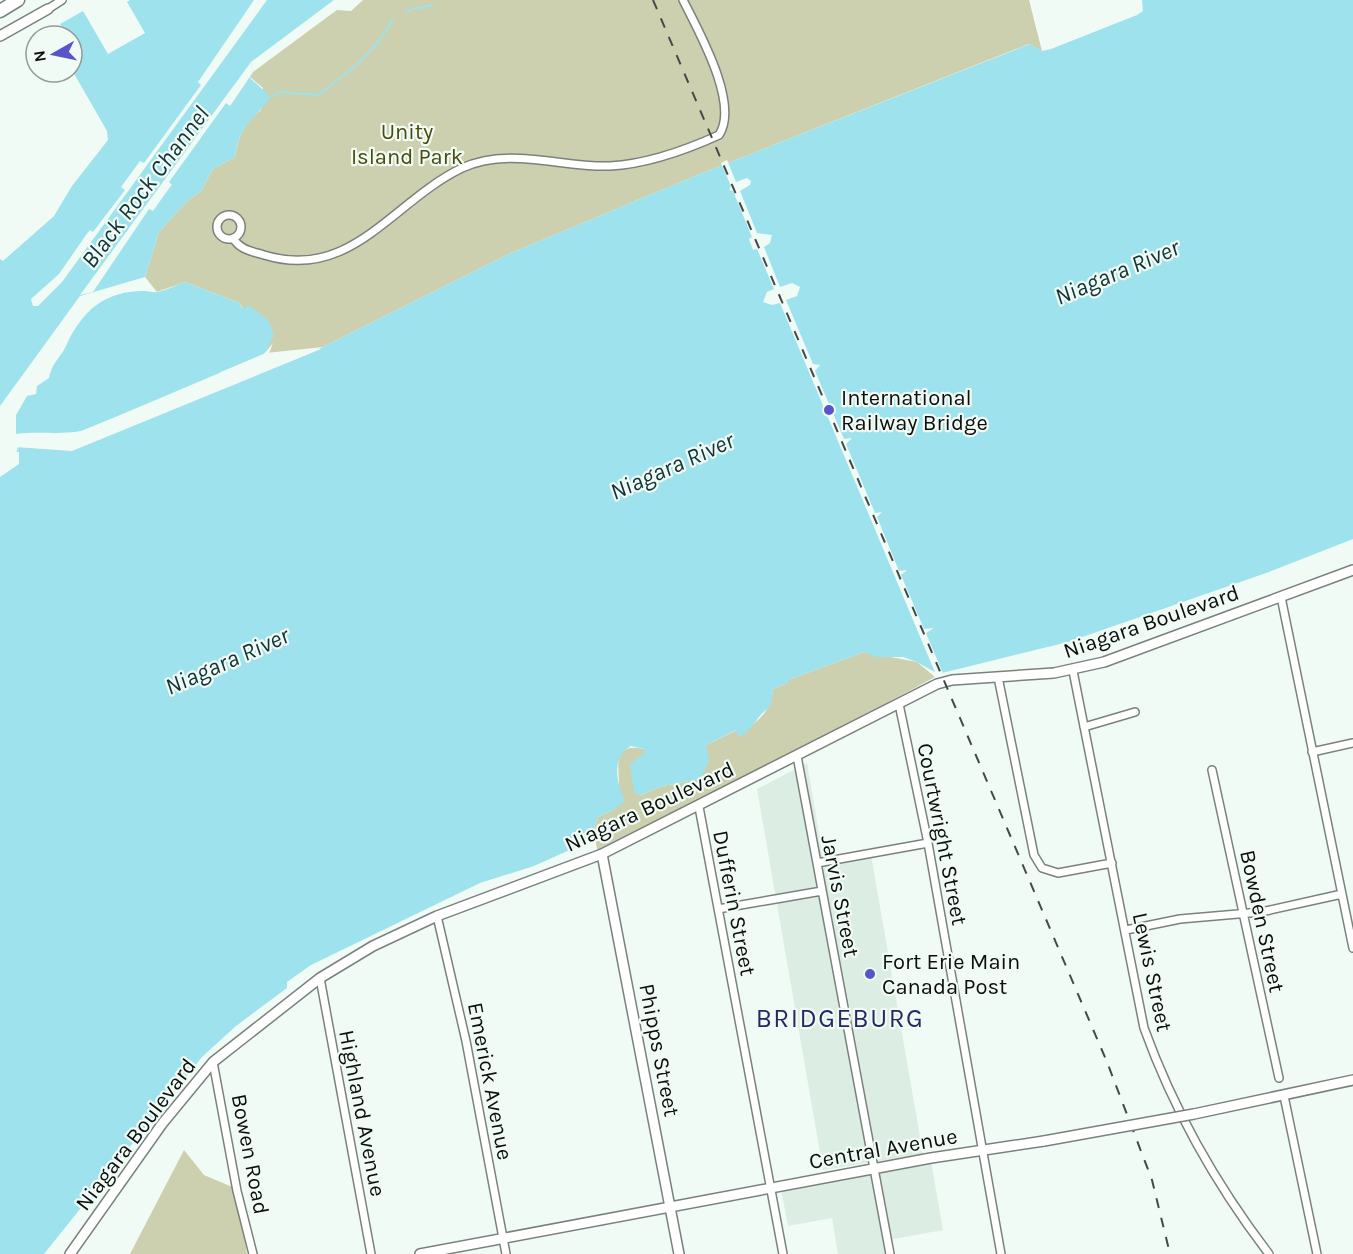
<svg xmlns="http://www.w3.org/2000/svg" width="1353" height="1254" viewBox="0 0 1353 1254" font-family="Karla,sans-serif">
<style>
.built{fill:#dcede3}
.green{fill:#cdd0ae}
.water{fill:#9de2ec}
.pier{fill:#f1fbf5}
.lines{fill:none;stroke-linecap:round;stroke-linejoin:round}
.stream{stroke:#9de2ec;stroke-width:2}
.minor-casing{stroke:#7a827d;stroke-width:10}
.secondary-casing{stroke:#7a827d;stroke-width:12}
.motorway-casing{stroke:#7a827d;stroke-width:15}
.minor{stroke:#fff;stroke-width:7}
.secondary{stroke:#fff;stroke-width:9}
.motorway{stroke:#fff;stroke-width:12}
.rail{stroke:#444946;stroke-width:2;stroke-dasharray:10 10;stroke-linecap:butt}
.secondary-bridge-casing{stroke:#7a827d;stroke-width:12;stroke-linecap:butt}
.secondary-bridge{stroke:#fff;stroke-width:9}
.poi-dot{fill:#5754cc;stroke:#f1fbf5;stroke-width:2}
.labels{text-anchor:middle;stroke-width:4.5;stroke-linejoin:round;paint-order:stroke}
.park-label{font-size:22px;fill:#494b0d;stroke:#f1fbf5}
.poi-label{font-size:22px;fill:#0b0e0c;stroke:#f1fbf5;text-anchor:start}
.street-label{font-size:22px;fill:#0b0e0c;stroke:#f1fbf5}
.water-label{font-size:24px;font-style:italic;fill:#113338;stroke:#f1fbf5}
.quarter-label{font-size:26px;letter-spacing:1.5px;fill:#272761;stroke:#f1fbf5}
</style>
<rect width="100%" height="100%" fill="#f1fbf5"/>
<path class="built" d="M807,763L823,857L870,849L923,1154L823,1170L757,789Z
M931,1161L943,1230L888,1240L890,1254H838L832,1218L788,1226L781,1189Z"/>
<path class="green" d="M363,0H1029L1042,51L1029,44L695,176L511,253L323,347L266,353L240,303L185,282L157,292L145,277L159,232L187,201L201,191L213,169L235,157C238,137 245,122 261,110L263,88L250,77L253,72L330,15L337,10L351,11Z
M864,652L917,662L935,677L820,739L598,852L593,831L598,817L615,809C617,803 618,796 619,790C620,768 610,742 644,749L646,752L639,759L640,795L663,786L700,779L706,763V745L737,730L739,737C757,720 771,714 773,689L787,683L788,680Z
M184,1150L204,1175L237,1189L247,1254H130Z"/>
<path class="water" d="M130,0H334L251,62L253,72L250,78L271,97C253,121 240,123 235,157L213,169L201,191L187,201L159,232L145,277L80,296L0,406V259L3,261L54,216L72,186L108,140L107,131L72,70V36H67L60,24L83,11L108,54L145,33L127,2Z
M1142,0H1353V539L1269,572L1068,642L938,674L917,662L903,657H877L864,652L788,680L787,683L773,689C771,714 768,704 756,721C750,729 748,732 739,737L736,730L706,745L709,761L700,779L663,786L640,795L634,792L630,764L646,752L644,749L631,746C610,758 617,784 625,801L615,809L598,817L593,831L574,848L534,866L480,883L311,965L287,982V988L236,1026L202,1057L44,1254H0V468L13,460L19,445L75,448L323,347L511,253L695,176L1030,44L1042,51L1051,49L1137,15L1143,11Z
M185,282L240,303L242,308L250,306L268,320L274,334L266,353L221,372L216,377L81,431C60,435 38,431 16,434V415L27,396L36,394L37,386L49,378C53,361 59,360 66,346C82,311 104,291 144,291C149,291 154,293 158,292C167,290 176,285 185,282Z"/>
<path class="pier" d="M254,0H267L62,282L38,306H33L31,299L59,274L86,235L90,230L93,232L125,190L121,187L140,161L144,163L201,85L198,82Z
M251,62L253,72L241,90L230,106L226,103L169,182L172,185L170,187L153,211L149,209L93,292L80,295Z
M727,160L736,182L747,178L751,181L750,185L740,191L757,233L772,235L770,243L764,247L780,287L792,283L800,287L797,296L786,300L813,364L820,365L815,371L844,439L852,438L846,444L875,513L882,512L877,517L899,571L907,570L901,575L924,629L934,628L926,633L944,676L937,677L780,303L772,305L763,302L767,292L774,289L757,249L753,250L749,239L752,237L733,191L729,190L731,186L721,163Z
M273,343L268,356L223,374L218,379L82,434L66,437L14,435H73L264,354Z
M314,348L321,349L72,451L15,447L19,442L75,445Z
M13,451L19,452V464L0,477V465L13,459Z"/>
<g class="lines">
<path class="stream" d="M406,11L433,5
M271,97L279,92L318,95C350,71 373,55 393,19"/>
<g class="minor-casing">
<path id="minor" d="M48,9L62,0
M217 227a12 12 0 1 1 24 0a12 12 0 1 1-24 0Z
M233,238C240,250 251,251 264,255C351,282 393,201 462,168C509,146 562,168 610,166C647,164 686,150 719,135C740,104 698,30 683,0
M1281,597L1353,948
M1073,671L1144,1028C1173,1108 1217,1186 1269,1254
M998,677L1034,855L1042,868L1058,873L1112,863
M899,704L928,843L1001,1254
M1084,727L1135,712
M1312,752L1353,743
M797,756L890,1254
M1212,770L1279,1078
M699,807L783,1254
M817,863L928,843
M718,909L822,891
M437,916L466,1041L506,1254
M1126,930L1180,919L1261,912L1342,894
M320,978L371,1254
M213,1062L237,1191L253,1254
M1284,1096L1317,1254"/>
</g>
<g class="secondary-casing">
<path id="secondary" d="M0,36L48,9
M602,854L679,1254
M1194,1114L1353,1080
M70,1254L162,1124L213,1062L320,978L373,946L437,916L602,854L937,684L952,680L1054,673L1104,662L1353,570
M420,1254L931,1158L1044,1141"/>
</g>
<g class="motorway-casing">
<path id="motorway" d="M0,11L18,0"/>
</g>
<use href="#minor" class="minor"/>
<use href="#secondary" class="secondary"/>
<use href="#motorway" class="motorway"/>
<path class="rail" d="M653,0L1107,1062L1152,1180L1170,1254"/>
<g class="secondary-bridge-casing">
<path id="secondary-bridge" d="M1044,1141L1194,1114"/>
</g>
<use href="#secondary-bridge" class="secondary-bridge"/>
</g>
<g class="poi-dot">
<circle cx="829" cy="410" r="6"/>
<circle cx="870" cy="974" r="6"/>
</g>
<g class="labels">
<g class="park-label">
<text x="407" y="139">Unity<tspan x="407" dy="25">Island Park</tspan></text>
</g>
<g class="poi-label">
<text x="841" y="405">International<tspan x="841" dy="25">Railway Bridge</tspan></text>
<text x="882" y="969">Fort Erie Main<tspan x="882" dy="25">Canada Post</tspan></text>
</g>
<g class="street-label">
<text transform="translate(1151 621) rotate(-19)" y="8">Niagara Boulevard</text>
<text transform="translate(649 806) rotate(-25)" y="8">Niagara Boulevard</text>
<text transform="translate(943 834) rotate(79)" y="8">Courtwright Street</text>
<text transform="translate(841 896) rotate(79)" y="8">Jarvis Street</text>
<text transform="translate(735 903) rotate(79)" y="8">Dufferin Street</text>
<text transform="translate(1263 921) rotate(78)" y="8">Bowden Street</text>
<text transform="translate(1153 972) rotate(78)" y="8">Lewis Street</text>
<text transform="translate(660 1050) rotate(79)" y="8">Phipps Street</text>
<text transform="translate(491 1081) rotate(79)" y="8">Emerick Avenue</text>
<text transform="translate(363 1113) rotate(79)" y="8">Highland Avenue</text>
<text transform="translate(135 1134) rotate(-53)" y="8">Niagara Boulevard</text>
<text transform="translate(883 1148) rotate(-10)" y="8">Central Avenue</text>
<text transform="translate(251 1154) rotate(79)" y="8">Bowen Road</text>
</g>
<g class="water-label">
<text transform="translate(145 187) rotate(-53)" y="8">Black Rock Channel</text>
<text transform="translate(1117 272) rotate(-23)" y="8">Niagara River</text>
<text transform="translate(672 466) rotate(-24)" y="8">Niagara River</text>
<text transform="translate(227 661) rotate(-24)" y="8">Niagara River</text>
</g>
<g class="quarter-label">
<text x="840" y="1027">BRIDGEBURG</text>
</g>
</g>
<g transform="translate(54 54) rotate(261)"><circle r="28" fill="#f1fbf5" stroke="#959c98" stroke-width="1.5"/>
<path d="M0-4.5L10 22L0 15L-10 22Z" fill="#5754cc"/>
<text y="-9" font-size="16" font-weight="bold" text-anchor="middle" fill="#0b0e0c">N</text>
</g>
</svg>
